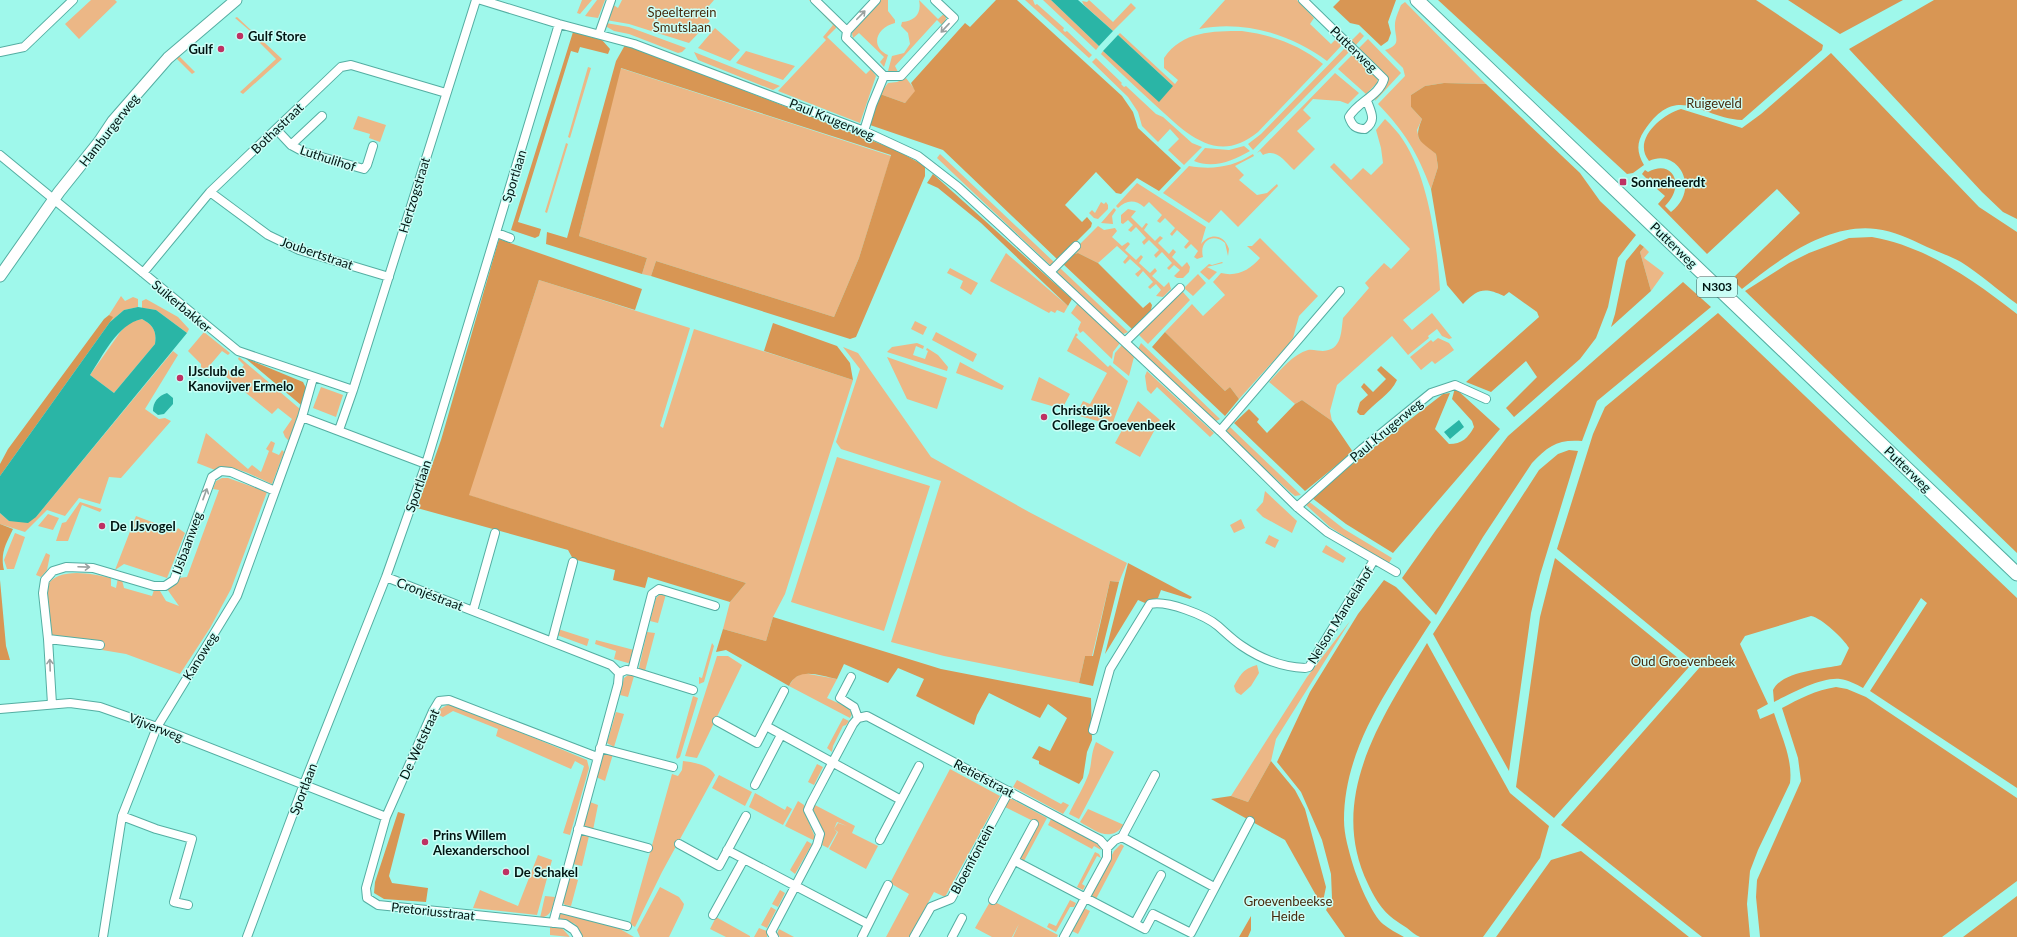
<svg xmlns="http://www.w3.org/2000/svg" width="2017" height="937" viewBox="0 0 2017 937" font-family="Lato,sans-serif">
<style>
.green{fill:#ecb786}
.forest{fill:#d89654}
.water{fill:#2ab5a6;fill-rule:evenodd}
.lines{fill:none;stroke-linecap:round;stroke-linejoin:round}
.minor-casing{stroke:#54aea2;stroke-width:10}
.tertiary-casing{stroke:#54aea2;stroke-width:13}
.primary-casing{stroke:#54aea2;stroke-width:15}
.minor{stroke:#fff;stroke-width:8}
.tertiary{stroke:#fff;stroke-width:11}
.primary{stroke:#fff;stroke-width:13}
.oneway{stroke:#99a1a0}
.poi-dot{fill:#be3163;stroke:#cbfef6;stroke-width:1.5}
.labels{text-anchor:middle;stroke-width:3;stroke-linejoin:round;paint-order:stroke}
.shield{fill:#cbfef6;stroke:#3d5b56;stroke-width:1}
.shield-label{font-size:12px;font-weight:bold;fill:#001512}
.park-label{font-size:13px;fill:#462b0e;stroke:#cbfef6}
.poi-label{font-size:13px;font-weight:bold;fill:#001512;stroke:#cbfef6;text-anchor:start}
.street-label{font-size:13px;fill:#001512;stroke:#cbfef6}
</style>
<rect width="100%" height="100%" fill="#9ff8eb"/>
<path class="green" d="M91,0H115L117,2L79,39L65,24Z
M582,0H592L580,14L577,13Z
M597,0H605L598,18L585,16Z
M622,0H714L702,14L710,21L689,43L629,24L606,20L612,4L618,8Z
M809,0H812L837,23L836,28L827,37L866,74L871,69L876,76L860,123L778,91L826,40L823,37L833,25Z
M881,0H888V11L895,20V23C877,27 869,46 888,55L884,67L880,62L884,57L859,33L853,38L852,33Z
M919,0L938,19L945,13C947,18 946,21 942,25L937,20L895,66L898,72L892,74L888,71L892,56L904,53L910,44L908,33L901,26L902,22C915,21 922,13 919,0Z
M1025,0H1033L1035,5L1037,4L1064,28L1063,30L1065,32L1067,31L1092,55L1089,58Z
M1043,0H1051L1099,46L1096,50Z
M1089,0L1113,22L1131,3L1136,8L1113,31L1084,5L1082,1L1087,2Z
M1225,0H1297L1314,18L1310,24L1331,44L1337,38L1342,45L1327,61C1291,34 1244,20 1199,29Z
M1405,2L1486,84L1444,83L1425,86L1411,95V107L1422,119L1417,130L1419,139L1436,154L1438,167L1431,189C1417,152 1405,132 1378,104L1405,76L1403,68L1385,50C1403,44 1394,38 1395,24C1395,19 1399,10 1401,5Z
M237,17L282,59L243,94L240,92L276,59L257,40L256,36L235,18Z
M606,23L629,27L686,48L682,52L678,53L629,34L614,31L607,27Z
M715,28L740,50L730,61L698,48Z
M1242,31C1272,35 1300,45 1323,64L1258,132C1216,167 1184,131 1153,103C1135,87 1118,70 1101,54L1103,51L1129,73L1173,86L1118,35L1120,33L1175,84L1178,80L1164,68V58C1182,31 1213,31 1242,31Z
M1360,32L1364,36L1355,46L1350,42Z
M1368,39L1401,73L1375,101L1376,95L1388,80L1386,75L1358,49Z
M1346,47L1350,51L1253,150L1248,144L1261,134Z
M746,51L795,66L783,80L736,63Z
M694,52L780,86L773,90L698,60Z
M1353,54L1378,79L1377,83L1366,94L1338,69Z
M179,56L195,72L192,74L176,58Z
M1096,58L1122,83L1121,84L1124,87L1126,86L1156,114L1163,117L1192,143L1202,147L1184,165L1168,150L1179,139L1170,129L1158,142L1142,126L1138,112L1128,97L1092,62Z
M588,67L591,68L570,138L568,137Z
M620,68L891,156L859,258L834,317L656,261L651,276L642,274L647,258L579,236Z
M1335,73L1359,93L1348,104L1340,101L1313,99L1303,110L1311,118L1297,131L1315,149L1294,170C1284,161 1277,148 1263,155L1260,151L1257,153Z
M906,78L916,91L905,103L880,94L888,83L897,82Z
M358,116L386,125L380,142L369,138L370,134L353,129Z
M1385,119C1392,126 1398,132 1403,140C1429,179 1437,244 1440,290L1403,320L1412,330L1432,313L1452,338L1449,339L1442,336L1437,329L1428,336L1429,338L1408,355L1392,336L1337,385L1330,411L1332,421L1302,400L1295,404L1269,382C1280,371 1293,354 1308,350C1312,349 1319,351 1323,351C1342,350 1341,332 1343,318L1369,288L1365,283L1384,263L1391,269L1410,249L1330,167L1334,163L1351,180L1363,168L1371,175L1383,163L1381,148L1376,130Z
M566,143L568,144L547,213L545,212Z
M1244,146L1250,151C1233,161 1213,169 1194,161L1205,148L1229,150Z
M940,154L1055,263L1052,267L937,158Z
M1253,154L1254,156L1235,166L1244,175L1239,180L1257,195L1267,193L1277,184L1278,186L1238,227L1221,210L1209,223L1163,193L1189,166C1213,170 1233,167 1253,154Z
M1137,183L1206,227L1201,244C1210,233 1224,234 1229,249L1228,256L1225,243C1212,232 1199,242 1203,257L1197,259L1194,257L1198,251L1191,244L1186,249L1184,247L1189,241L1177,230L1172,236L1170,234L1175,228L1165,218L1160,223L1157,221L1162,215L1149,202L1144,207C1135,199 1126,200 1118,208L1116,206Z
M1101,202L1104,204L1106,202L1108,205V209L1098,219L1094,218L1089,213L1092,210L1095,213Z
M1114,208L1116,210L1112,216L1113,224L1101,223Z
M1128,209L1136,211L1131,217L1142,228L1146,223L1148,224L1144,230L1155,241L1160,236L1163,238L1158,243L1169,254L1173,249L1176,252L1172,257L1182,267L1187,262L1190,267L1189,272L1183,278H1177L1174,276L1180,270L1174,265L1169,270L1167,268L1172,263L1162,252L1156,258L1154,255L1159,250L1149,240L1144,245L1142,242L1146,238L1136,227L1131,232L1128,230L1133,225L1128,220L1123,224L1121,223V215Z
M1098,226L1104,230L1115,228L1117,231L1112,237L1122,246L1128,242L1130,244L1125,250L1136,260L1141,255L1143,257L1139,263L1150,273L1155,268L1157,271L1152,276L1164,287L1169,282L1171,289L1163,297L1156,296L1161,290L1156,284L1150,289L1148,287L1153,282L1143,271L1138,277L1135,274L1141,269L1130,259L1125,264L1123,262L1128,256L1117,246L1098,263L1078,253L1068,256Z
M1260,238L1318,296L1299,316L1293,338L1287,346L1239,399L1230,387L1225,391L1165,332L1192,304L1203,316L1225,295L1213,282L1221,273C1237,277 1250,270 1260,258L1247,246H1252Z
M1644,247L1649,252L1644,258L1664,273L1651,291L1640,252Z
M1006,253L1068,306L1064,313L1057,310L1055,313L1051,311L1049,313L990,281Z
M1222,262L1223,263L1207,267L1217,272L1209,280L1200,272L1209,264L1212,265Z
M950,268L978,283L971,295L960,288L963,281L947,273Z
M1060,268L1128,332L1121,335L1057,272Z
M1198,274L1206,283L1193,296L1184,288Z
M539,280L690,328L660,426L663,428L694,329L853,380L785,594L773,617L766,641L723,629L730,602L746,583L468,495Z
M1182,291L1190,300L1148,344L1139,335Z
M121,296L125,301L133,297L138,299V307L124,310L110,322L112,317L109,315Z
M146,299L178,317L189,329L187,333L156,310L142,308V301Z
M1078,303L1120,343L1113,352L1112,359L1083,331L1080,333L1078,329L1081,322L1071,313Z
M142,319C153,325 157,331 155,344L114,393L90,375L121,331L130,322Z
M915,321L927,327L923,335L911,329Z
M204,332L230,353L228,355L222,351L205,371L211,376L209,378L201,371V364L188,351Z
M936,332L977,354L973,362L932,340Z
M1076,333L1078,335L1076,337L1108,367L1110,365L1128,381L1112,425L1076,415L1083,401L1090,404L1107,373L1067,351Z
M1438,338L1449,343L1454,350L1435,364L1432,361L1421,370L1410,357L1431,340L1433,342Z
M917,343L924,346L923,349L916,346L913,355L925,359L928,351L926,350L927,348L938,355L948,367L947,371L887,352L892,347Z
M1141,343L1220,419L1214,422L1138,349Z
M1122,345L1134,357L1129,376L1113,363L1115,353Z
M843,347L858,353L931,457L1029,512L1127,563L1119,582L1110,581L1092,656H1085L1079,683L944,656L891,642L941,481L841,449L836,442L860,369Z
M173,351L178,355L145,409L159,419L165,418L171,421L121,478L109,477L100,504L79,498L65,516L47,510L25,532L0,524V513L9,521L36,517Z
M239,357L300,409L289,441L285,437L283,432L292,419L278,408L272,414L225,376L228,370L235,376L244,365L238,359Z
M887,357L947,378L937,409L907,399Z
M960,362L1004,386L1002,390L956,373Z
M1147,371L1214,433L1210,437L1157,387L1151,394L1147,390L1145,376Z
M1039,377L1070,394L1062,409L1031,400Z
M321,387L343,395L336,417L313,408Z
M1138,401L1160,420L1140,457L1115,443Z
M1230,427L1301,495L1295,496L1290,492L1225,432Z
M206,433L248,469L252,465L261,472L269,451L266,449L271,441L275,443L272,452L279,455L282,450L284,452L272,484C255,477 232,462 215,470L197,463Z
M837,457L930,486L884,631L791,602Z
M222,478H228L267,492L231,589L210,628L180,674L126,654L102,650L103,643L51,635L47,586C58,566 93,574 111,578V586L116,588L118,578L122,580L124,588L152,596L154,590L160,591L166,601L179,606L167,589L175,585L178,578L187,577L219,490L213,489L216,481Z
M1265,491L1297,521L1292,533L1263,517L1256,510L1263,502Z
M1307,500L1344,529L1392,558L1389,563L1387,564L1330,527L1305,504Z
M80,502L102,509L100,512L82,505L68,541H56L62,523L66,522Z
M48,514L59,518L53,530L38,526Z
M136,516L176,531L178,528L185,533L167,578L124,564L115,570Z
M1241,519L1245,528L1234,533L1230,525Z
M15,533L25,537L14,569H7L4,560Z
M1269,535L1279,540L1275,548L1265,543Z
M1326,545L1346,558L1343,563L1322,552Z
M46,553L50,555L47,570L41,577L36,575Z
M661,593L666,594L658,623L650,621L656,598Z
M1350,621L1276,739L1271,761L1248,802L1231,796L1307,677Z
M558,629L589,639L587,646L557,635Z
M647,632L655,633L645,671L639,668L640,663Z
M596,640L634,650L631,662L628,663L614,659L616,651L595,644Z
M712,643L714,646L704,682L699,684V677L702,678Z
M717,656H728L742,665L697,758L685,756Z
M1257,665L1259,673L1251,686L1241,695L1236,692L1234,686C1241,674 1243,669 1257,665Z
M803,673L837,679L827,698L849,708L852,714L850,718L789,686L794,678Z
M628,675L634,676L628,697L620,695L624,678Z
M693,696L698,698L680,757L677,759L676,757Z
M451,703L587,760L589,768L570,835L563,833L584,766L575,761L571,769L496,736L498,729L453,711L443,717L437,714L440,709Z
M616,712L624,714L614,747L607,743Z
M843,718L849,721L846,725L843,726L833,746L832,752L827,748Z
M1096,742L1114,752L1079,819L1069,814C1075,801 1084,787 1089,773C1092,762 1091,753 1096,742Z
M603,753L613,754L605,781L596,777Z
M683,761C693,762 710,765 715,775L662,872L635,927L630,924L672,774L678,776L682,770Z
M817,764L823,767L814,785L808,782Z
M950,769L1000,796L945,897L934,892L909,937H886L909,894L890,883Z
M719,775L752,792L745,806L712,788Z
M1017,780L1061,804L1063,802L1069,805L1063,814L1013,787Z
M755,793L785,810L787,806L792,809L783,825L749,807Z
M1010,798L1047,818L1024,861L1021,859V855L1037,823L1005,807Z
M798,801L804,805V811L815,837L813,840L785,826Z
M590,802L598,805L593,830L586,828L583,825Z
M815,805L855,826L852,833L878,846L866,869L829,849L838,832L834,829L838,823L847,826L837,822L834,829L837,832L828,848L822,845C826,832 819,823 812,812Z
M1088,809L1124,825C1110,843 1096,831 1080,822Z
M1051,819L1099,844L1101,850L1094,846L1092,849L1048,825Z
M581,835L589,836L582,866L573,864Z
M807,841L812,844L795,874L790,870Z
M1121,844L1124,846L1096,899L1091,896L1114,851Z
M1095,852L1099,854L1101,858L1097,856L1082,884L1085,886L1083,890L1077,887Z
M538,855L552,860L537,915L473,908L480,890L518,906Z
M570,877L578,880L571,906L565,905L562,902Z
M660,887L679,897L684,904L683,908L669,937H640L637,930Z
M780,890L785,893L778,907L772,904Z
M545,896L555,897C552,908 552,916 540,918Z
M991,900L1058,935L1057,937H1013L1019,924L1012,937H992L975,928Z
M1070,900L1076,903L1074,907H1070L1056,932L1047,927L1049,923L1056,926Z
M771,907L776,910L767,928L761,925Z
M1084,908L1090,911L1078,934L1072,931Z
M560,912L613,925L634,937H581L575,924L559,918Z
M716,917L750,936V937H726L710,929Z
M550,927L562,928L570,937L550,935Z
M759,928L767,931V937H754Z
M779,929L794,937H780L777,934Z"/>
<path class="forest" d="M996,0H1017L1122,96L1133,112L1138,128L1181,168L1159,191L1137,178L1121,194L1116,193L1096,172L1065,205L1082,222L1087,217L1092,223L1091,227L1058,260L943,150L870,125L880,94L905,103L915,91L911,83L965,23L970,27Z
M1340,0H1396L1388,22L1391,33L1388,41L1381,46L1359,25L1350,23L1333,7Z
M1438,0H1756L1823,45L1822,50L1742,120C1700,118 1677,81 1644,131C1636,143 1637,153 1644,165L1633,173L1627,174Z
M1788,0H1903L1840,34Z
M1934,0H2017V219L2003,212L1982,192L1849,49Z
M573,32L602,40L610,49L608,54L580,47L578,53L571,51L518,222L541,229L539,236L535,238L511,230Z
M625,45L644,51L896,150L925,166V176L856,337L850,339L651,276L656,261L834,317L859,258L891,155L621,68L579,236L647,258L642,274L546,244L547,232L567,238L616,61Z
M1831,53L1979,207L2017,232V304C1999,291 1979,273 1961,262C1950,256 1938,252 1927,247C1910,239 1894,231 1876,229C1827,223 1778,260 1742,289L1732,279L1800,213L1777,189L1707,254L1658,204L1665,196L1657,189L1660,185L1650,177L1648,180L1642,174L1645,170L1648,172C1673,158 1686,186 1665,206L1671,212C1702,188 1677,147 1649,161C1632,140 1661,115 1681,109L1742,128L1761,114Z
M1444,83L1486,84L1580,173L1600,201L1636,235L1618,258L1608,307L1596,338L1580,359L1514,417L1506,408L1537,377L1526,361L1491,392L1466,382L1539,317L1537,312L1509,292L1504,296C1484,287 1478,289 1463,304L1447,285L1431,189L1438,167L1436,154C1420,140 1413,141 1422,119L1411,107V95L1425,86Z
M933,174L1072,299L1068,306L981,223L938,188L927,183Z
M1872,237C1928,247 1973,280 2017,314V553L1745,291L1789,263L1809,253L1849,238Z
M499,239L642,289L635,310L539,280L469,495L746,583L730,602L648,577L645,588L613,580L615,570L573,559L568,550L417,508L441,440Z
M1640,244L1644,247L1640,252L1651,291L1611,327L1615,314L1626,261Z
M1078,253L1098,263L1143,308L1150,302L1152,305L1151,310L1132,329L1062,263L1068,256Z
M1683,282L1711,307L1597,401L1582,441C1558,439 1548,446 1532,463L1483,537L1436,615L1402,578L1436,530L1508,436Z
M1718,313L2017,598V788L1870,691L1927,603L1921,598L1863,688C1856,684 1848,680 1840,679C1821,677 1790,694 1774,702L1773,690C1782,671 1824,669 1841,665L1849,648C1844,639 1822,618 1811,616L1745,636L1740,644L1768,704L1757,710L1760,719L1774,713C1781,735 1793,759 1790,783L1758,850L1750,871L1747,904L1750,937H1702L1561,825L1700,667L1557,549L1593,434L1605,407Z
M109,315L113,317L110,322L0,476V464L8,449L104,319Z
M773,323L837,346L850,363L853,380L764,351Z
M1165,332L1225,391L1230,387L1239,399L1225,416L1152,347Z
M245,358L303,382L306,388L301,405Z
M1381,366L1397,380C1391,394 1374,403 1364,415H1360L1357,412L1360,402L1368,395L1361,387L1364,383L1373,392L1386,379L1377,370Z
M1455,388L1500,429L1393,553L1346,524L1312,498L1337,476L1443,394L1450,393L1435,429L1449,444C1462,444 1468,438 1474,427L1472,421L1452,399Z
M1302,400L1332,421L1353,452L1305,491L1234,423L1249,409L1259,419L1257,422L1267,433L1295,404Z
M1569,450L1578,451L1540,575L1531,613L1509,771L1433,634L1539,470L1558,454Z
M0,524L13,529C6,544 0,553 4,570H0Z
M1555,558L1689,667L1554,818L1516,787L1540,617Z
M1128,563L1192,597L1190,599L1161,590L1158,598L1148,600L1145,603L1138,600L1105,654Z
M0,580L6,646L10,660H0Z
M1384,580L1396,587L1431,622C1393,682 1344,745 1344,820C1344,835 1349,851 1353,865C1357,879 1372,915 1383,924C1389,929 1397,933 1404,937H1345L1326,910L1332,898L1331,874L1322,840L1301,792L1277,762L1310,692L1358,614Z
M1110,581L1119,582L1093,686L1079,683L1085,656H1093Z
M773,617L941,669L1091,698L1092,740L1087,752L1083,778L1079,784L1039,764V761L1032,758L1039,746L1050,751L1067,718L1048,704L1040,718L989,693L977,715L974,725L916,696L924,679L898,668L888,683L844,664L837,679C820,676 798,666 789,686L726,650L716,652L723,629L766,641Z
M1427,643L1510,793L1549,826L1540,858L1483,937C1471,937 1428,937 1420,937C1415,935 1411,931 1407,928C1386,915 1379,907 1368,884C1326,797 1383,716 1427,643Z
M1836,687L1847,689L1866,697L2017,798V881L1942,937H1760L1756,897L1757,880L1801,781L1798,758L1782,708C1799,699 1816,690 1836,687Z
M1271,761L1295,790L1305,809L1326,887L1322,906L1285,840L1211,799L1231,796L1248,802Z
M398,812L405,814L389,876L392,883L428,888L426,902L384,899L374,893L375,882Z
M1581,851L1674,925L1689,937H1496L1551,860Z
M2017,896V937H1963Z
M1251,916V930L1248,937H1239Z"/>
<path class="water" d="M1051,0H1078L1113,31L1099,46Z
M1118,35L1173,86L1159,102L1103,51Z
M138,307L156,310L187,333L36,517L28,523L9,521L0,513V476L110,322L124,310ZM142,319C153,325 157,331 155,344L114,393L90,375C103,356 117,324 142,319Z
M167,393L173,398V404L164,414L158,415L153,411C153,402 158,396 167,393Z
M1459,420L1464,427L1450,439L1444,432Z"/>
<g class="lines">
<g class="minor-casing">
<path id="minor" d="M481,0L559,24L634,44L864,131L918,156L958,187L1005,230L1220,431L1297,507L1327,532L1396,572
M815,0L847,31L846,38L884,76L872,105L864,131
M1303,0L1384,79C1379,96 1357,102 1349,117C1352,126 1356,129 1365,129C1377,121 1371,112 1367,101
M847,31L876,0
M599,34L611,0
M0,52L24,47L73,0
M884,76H901L954,18L935,0
M276,129L291,145L304,152L364,169L367,165L373,146
M291,145L322,116
M0,155L238,351L353,390L339,430
M210,192L268,235L299,250L389,277
M497,233L510,238
M1050,272L1076,246
M143,273L210,192L341,67L351,65L446,93
M1125,342L1180,288
M353,390L476,0
M302,417L426,464
M1220,431L1340,291
M1297,507L1362,449L1431,393L1455,385L1486,399
M386,577L611,665L619,673L618,684L553,923
M473,611L495,533
M48,639L100,645
M552,641L573,562
M632,671L652,594L659,589L715,606
M619,673L626,670L632,671L693,690
M851,677L840,698L854,707L858,718
M52,704L48,639L43,593L45,580L53,571L66,567L93,568L154,586H165L174,580L212,477L221,471L231,472L275,491
M0,709L70,703L100,707L157,727L386,817L433,711L439,701L449,700L597,757
M717,721L757,743L784,691
M766,726L901,800
M1093,730L1110,669L1150,604C1167,600 1205,615 1218,626C1226,633 1233,640 1242,646C1261,659 1283,667 1305,668L1309,667L1374,560
M600,748L673,767
M755,785L781,735
M122,816L156,829L192,839L174,902L188,905
M386,817L366,888L367,898L378,905L565,924L574,930L578,937
M578,829L648,848
M1122,837L1214,887
M880,840L919,766
M679,844L719,866L746,816
M1107,848L1115,840L1122,837L1155,775
M727,850L868,924
M1015,861L1145,929L1153,914L1191,933L1250,821
M993,900L1034,824
M557,908L627,926
M713,915L744,859
M1135,923L1161,875
M103,937L122,816L157,727L237,596L302,417L313,378
M247,937L304,784L386,577L426,464L559,24
M774,937L771,932L817,845L820,834L808,810L811,803L853,724L858,718L867,716L1100,840L1107,848V858L1064,937
M862,937L888,885
M914,937L931,907L951,899L1009,791
M952,937L962,918"/>
</g>
<g class="tertiary-casing">
<path id="tertiary" d="M0,276L59,192L99,142L113,121L168,58L236,0"/>
</g>
<g class="primary-casing">
<path id="primary" d="M1417,0L2017,574"/>
</g>
<use href="#minor" class="minor"/>
<use href="#tertiary" class="tertiary"/>
<use href="#primary" class="primary"/>
</g>
<defs><path id="oneway-shaft" d="M-6 0H5M1.5-3L5.5 0L1.5 3" fill="none" stroke-width="1.6" stroke-linecap="round" stroke-linejoin="round"/></defs>
<g class="oneway">
<use href="#oneway-shaft" transform="translate(861 15) rotate(-46)"/>
<use href="#oneway-shaft" transform="translate(945 28) rotate(133)"/>
<use href="#oneway-shaft" transform="translate(205 494) rotate(-70)"/>
<use href="#oneway-shaft" transform="translate(84 567) rotate(2)"/>
<use href="#oneway-shaft" transform="translate(50 665) rotate(-92)"/>
</g>
<g class="poi-dot">
<circle cx="240" cy="36" r="4"/>
<circle cx="221" cy="49" r="4"/>
<rect x="1619" y="178" width="8" height="8" rx="2"/>
<circle cx="180" cy="378" r="4"/>
<circle cx="1044" cy="417" r="4"/>
<circle cx="102" cy="526" r="4"/>
<circle cx="425" cy="842" r="4"/>
<circle cx="506" cy="872" r="4"/>
</g>
<g class="labels">
<rect class="shield" x="1697" y="277" width="40" height="20" rx="3"/>
<g class="shield-label">
<text x="1717" y="291">N303</text>
</g>
<g class="park-label">
<text x="682" y="17">Speelterrein<tspan x="682" dy="15">Smutslaan</tspan></text>
<text x="1714" y="108">Ruigeveld</text>
<text x="1683" y="666">Oud Groevenbeek</text>
<text x="1288" y="906">Groevenbeekse<tspan x="1288" dy="15">Heide</tspan></text>
</g>
<g class="poi-label">
<text x="248" y="41">Gulf Store</text>
<text x="213" y="54" text-anchor="end">Gulf</text>
<text x="1631" y="187">Sonneheerdt</text>
<text x="188" y="376">IJsclub de<tspan x="188" dy="15">Kanovijver Ermelo</tspan></text>
<text x="1052" y="415">Christelijk<tspan x="1052" dy="15">College Groevenbeek</tspan></text>
<text x="110" y="531">De IJsvogel</text>
<text x="433" y="840">Prins Willem<tspan x="433" dy="15">Alexanderschool</tspan></text>
<text x="514" y="877">De Schakel</text>
</g>
<g class="street-label">
<text transform="translate(1354 49) rotate(44)" y="5">Putterweg</text>
<text transform="translate(832 119) rotate(22)" y="5">Paul Krugerweg</text>
<text transform="translate(277 128) rotate(-44)" y="5">Bothastraat</text>
<text transform="translate(109 130) rotate(-52)" y="5">Hamburgerweg</text>
<text transform="translate(328 158) rotate(18)" y="5">Luthulihof</text>
<text transform="translate(514 176) rotate(-73)" y="5">Sportlaan</text>
<text transform="translate(414 195) rotate(-73)" y="5">Hertzogstraat</text>
<text transform="translate(1674 245) rotate(44)" y="5">Putterweg</text>
<text transform="translate(317 253) rotate(19)" y="5">Joubertstraat</text>
<text transform="translate(182 306) rotate(40)" y="5">Suikerbakker</text>
<text transform="translate(1386 430) rotate(-40)" y="5">Paul Krugerweg</text>
<text transform="translate(1908 469) rotate(44)" y="5">Putterweg</text>
<text transform="translate(418 486) rotate(-71)" y="5">Sportlaan</text>
<text transform="translate(187 543) rotate(-70)" y="5">IJsbaanweg</text>
<text transform="translate(430 594) rotate(21)" y="5">Cronjéstraat</text>
<text transform="translate(1340 615) rotate(-58)" y="5">Nelson Mandelahof</text>
<text transform="translate(200 656) rotate(-58)" y="5">Kanoweg</text>
<text transform="translate(156 727) rotate(21)" y="5">Vijverweg</text>
<text transform="translate(419 744) rotate(-65)" y="5">De Wetstraat</text>
<text transform="translate(984 778) rotate(28)" y="5">Retiefstraat</text>
<text transform="translate(303 789) rotate(-69)" y="5">Sportlaan</text>
<text transform="translate(972 859) rotate(-62)" y="5">Bloemfontein</text>
<text transform="translate(433 911) rotate(6)" y="5">Pretoriusstraat</text>
</g>
</g>
</svg>
